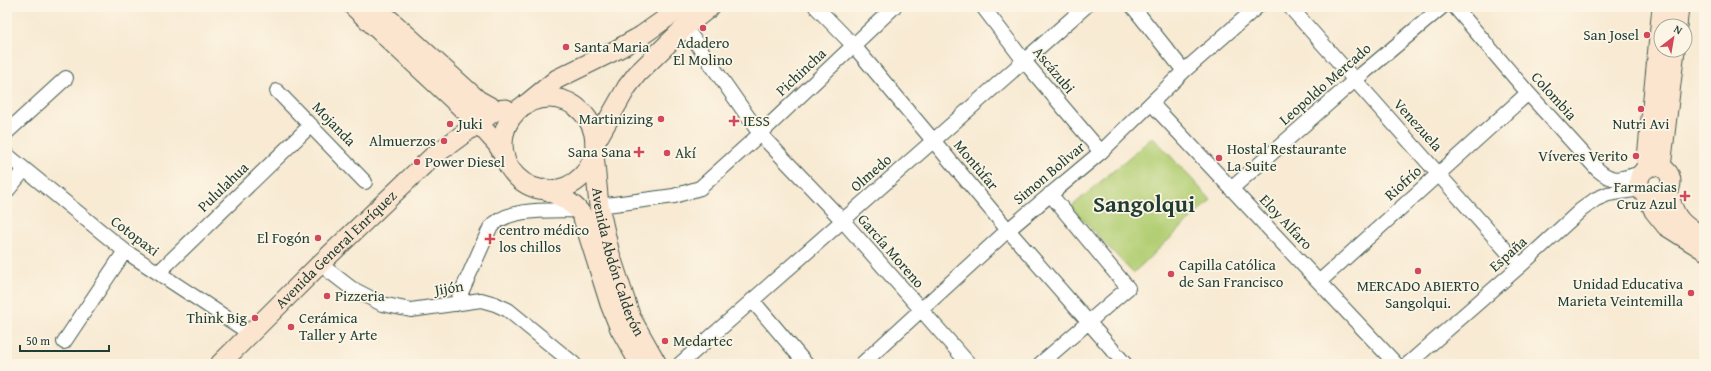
<svg xmlns="http://www.w3.org/2000/svg" width="1711" height="371" viewBox="0 0 1711 371" font-family="'Gentium Book Plus',serif">
<style>
.green{fill:#b3cf75;stroke:#698654}
.lines{fill:none;stroke-linecap:round;stroke-linejoin:round}
.street-casing{stroke:#40574c;stroke-width:16}
.secondary-casing{stroke:#40574c;stroke-width:21}
.street{stroke:#fff;stroke-width:14}
.secondary{stroke:#fce5cf;stroke-width:19}
.poi-dot{fill:#d1495b;stroke:#fcf5e5;stroke-width:1.5}
.labels{text-anchor:middle;stroke-width:3.5;stroke-linejoin:round;paint-order:stroke}
.poi-label{font-size:15px;fill:#1f3d34;stroke:#fcf5e5;text-anchor:start}
.street-label{font-size:15px;fill:#1f3d34;stroke:#fcf5e5}
.town-label{font-size:23px;font-weight:bold;fill:#1f3d34;stroke:#fcf5e5}
</style>
<rect width="100%" height="100%" fill="#fcf5e5"/>
<filter id="ink" filterUnits="userSpaceOnUse"><feTurbulence type="fractalNoise" baseFrequency=".025" numOctaves="2"/><feDisplacementMap in="SourceGraphic" scale="8" xChannelSelector="R" yChannelSelector="G"/><feConvolveMatrix kernelMatrix="1 2 1 2 8 2 1 2 1" color-interpolation-filters="sRGB"/></filter>
<filter id="wash" filterUnits="userSpaceOnUse"><feTurbulence type="fractalNoise" baseFrequency=".012" numOctaves="4" result="noise"/><feDisplacementMap in="SourceGraphic" scale="16" xChannelSelector="R" yChannelSelector="G"/><feGaussianBlur stdDeviation="0.9" result="paint"/><feColorMatrix in="noise" values="0 0 0 0 0 0 0 0 0 0 0 0 0 0 0 0 0 1.4 0 .05"/><feComposite in="paint" operator="in"/></filter>
<g filter="url(#wash)">
<rect width="100%" height="100%" fill="#f8ead3"/>
<path class="green" d="M1153,137L1211,200L1133,273L1071,207Z"/>
</g>
<g filter="url(#ink)">
<g class="lines">
<g class="street-casing">
<path id="street" d="M816,7L854,46L1008,230L1125,364
M983,7L1024,61L1101,152
M1133,7L1184,71
M1290,7L1520,266
M1455,7L1528,93L1598,170C1614,184 1623,178 1641,173
M685,27L760,134L843,221L969,364
M277,91L365,182
M1151,103L1396,364
M7,132L66,78
M7,155L125,251L251,334
M1231,189L1355,80L1442,7
M7,191L24,170
M599,206L674,196L700,188L760,134L894,7
M320,264L351,288L382,304L411,310L481,300L495,304L508,310L574,364
M158,273L311,125
M1319,282L1528,93
M752,300L806,364
M456,304L490,228C508,206 553,211 579,210
M64,342L125,251
M680,364L1085,7
M862,364L1008,230L1101,152L1184,71L1257,7
M1040,364L1128,288L1050,194
M1408,364L1520,266L1581,210L1596,199L1608,194L1640,189"/>
</g>
<g class="secondary-casing">
<g id="secondary">
<path d="M354,7L478,123L497,144L504,155"/>
<path d="M376,7L478,100L496,110L506,109"/>
<path d="M1677,26L1679,7"/>
<circle cx="549" cy="144" r="46"/>
<path d="M530,101L557,79L616,50L641,36L682,7"/>
<path d="M595,143L627,87L637,74L685,27L710,7"/>
<path id="s1" d="M594,154L599,206L610,254L631,318L657,364"/>
<circle cx="1655" cy="182" r="16"/>
<path d="M1661,167L1675,50"/>
<path d="M1646,168L1662,7"/>
<path d="M545,189C558,196 574,202 582,215L610,304L620,329L640,364"/>
<path d="M1668,192C1674,212 1676,221 1695,232"/>
<path d="M1648,197L1654,211L1666,226L1704,250"/>
<path id="s2" d="M220,364L320,264L432,157L496,110"/>
</g>
</g>
<use href="#street" class="street"/>
<use href="#secondary" class="secondary"/>
</g>
</g>
<g class="poi-dot">
<circle cx="703" cy="28" r="4"/>
<circle cx="1647" cy="35" r="4"/>
<circle cx="566" cy="47" r="4"/>
<circle cx="1641" cy="109" r="4"/>
<circle cx="661" cy="119" r="4"/>
<path d="M732 115h4v4h4v4h-4v4h-4v-4h-4v-4h4z"/>
<circle cx="450" cy="124" r="4"/>
<circle cx="444" cy="141" r="4"/>
<path d="M637 146h4v4h4v4h-4v4h-4v-4h-4v-4h4z"/>
<circle cx="667" cy="153" r="4"/>
<circle cx="1636" cy="156" r="4"/>
<circle cx="1219" cy="158" r="4"/>
<circle cx="417" cy="162" r="4"/>
<path d="M1683 190h4v4h4v4h-4v4h-4v-4h-4v-4h4z"/>
<circle cx="318" cy="238" r="4"/>
<path d="M488 233h4v4h4v4h-4v4h-4v-4h-4v-4h4z"/>
<circle cx="1418" cy="271" r="4"/>
<circle cx="1171" cy="274" r="4"/>
<circle cx="1691" cy="293" r="4"/>
<circle cx="327" cy="296" r="4"/>
<circle cx="255" cy="318" r="4"/>
<circle cx="291" cy="327" r="4"/>
<circle cx="665" cy="341" r="4"/>
</g>
<g class="labels">
<g class="poi-label">
<text x="1639" y="40" text-anchor="end">San Josel</text>
<text x="703" y="48" text-anchor="middle">Adadero<tspan x="703" dy="17">El Molino</tspan></text>
<text x="574" y="52">Santa Maria</text>
<text x="653" y="124" text-anchor="end">Martinizing</text>
<text x="743" y="126">IESS</text>
<text x="458" y="129">Juki</text>
<text x="1641" y="129" text-anchor="middle">Nutri Avi</text>
<text x="436" y="146" text-anchor="end">Almuerzos</text>
<text x="1227" y="154">Hostal Restaurante<tspan x="1227" dy="17">La Suite</tspan></text>
<text x="631" y="157" text-anchor="end">Sana Sana</text>
<text x="675" y="158">Akí</text>
<text x="1628" y="161" text-anchor="end">Víveres Verito</text>
<text x="425" y="167">Power Diesel</text>
<text x="1677" y="192" text-anchor="end">Farmacias<tspan x="1677" dy="17">Cruz Azul</tspan></text>
<text x="499" y="235">centro médico<tspan x="499" dy="17">los chillos</tspan></text>
<text x="310" y="243" text-anchor="end">El Fogón</text>
<text x="1179" y="270">Capilla Católica<tspan x="1179" dy="17">de San Francisco</tspan></text>
<text x="1683" y="289" text-anchor="end">Unidad Educativa<tspan x="1683" dy="17">Marieta Veintemilla</tspan></text>
<text x="1418" y="291" text-anchor="middle">MERCADO ABIERTO<tspan x="1418" dy="17">Sangolqui.</tspan></text>
<text x="335" y="301">Pizzeria</text>
<text x="247" y="323" text-anchor="end">Think Big</text>
<text x="299" y="323">Cerámica<tspan x="299" dy="17">Taller y Arte</tspan></text>
<text x="673" y="346">Medartec</text>
</g>
<g class="street-label">
<text transform="translate(1054 70) rotate(50)" y="5">Ascázubi</text>
<text transform="translate(801 72) rotate(-43)" y="5">Pichincha</text>
<text transform="translate(1325 84) rotate(-41)" y="5">Leopoldo Mercado</text>
<text transform="translate(1554 96) rotate(48)" y="5">Colombia</text>
<text transform="translate(334 124) rotate(46)" y="5">Mojanda</text>
<text transform="translate(1418 125) rotate(48)" y="5">Venezuela</text>
<text transform="translate(976 165) rotate(50)" y="5">Montùfar</text>
<text transform="translate(871 173) rotate(-41)" y="5">Olmedo</text>
<text transform="translate(1049 173) rotate(-40)" y="5">Simon Bolìvar</text>
<text transform="translate(1403 183) rotate(-42)" y="5">Riofrío</text>
<text transform="translate(223 187) rotate(-44)" y="5">Pululahua</text>
<text transform="translate(1286 222) rotate(47)" y="5">Eloy Alfaro</text>
<text transform="translate(135 236) rotate(37)" y="5">Cotopaxi</text>
<text dy="5" stroke="none"><textPath href="#s2" startOffset="163">Avenida General Enríquez</textPath></text>
<text transform="translate(891 251) rotate(49)" y="5">García Moreno</text>
<text transform="translate(1508 254) rotate(-42)" y="5">España</text>
<text dy="5" stroke="none"><textPath href="#s1" startOffset="111">Avenida Abdón Calderón</textPath></text>
<text transform="translate(449 288) rotate(-9)" y="5">Jijón</text>
</g>
<g class="town-label">
<text x="1144" y="212">Sangolqui</text>
</g>
</g>
<rect width="1711" height="371" fill="none" stroke="#fcf5e5" stroke-width="24"/>
<g transform="translate(1673 38) rotate(31)"><circle r="19" fill="#fcf5e5" stroke="#a4ab9e"/>
<path d="M0-3L7 15L0 10L-7 15Z" fill="#d1495b"/>
<text y="-6" font-size="11" font-weight="bold" text-anchor="middle" fill="#1f3d34">N</text>
</g>
<path d="M20 345v6h89v-6" fill="none" stroke="#1f3d34" stroke-width="2"/>
<text x="26" y="345" font-size="12" fill="#1f3d34" stroke="#fcf5e5" stroke-width="3" paint-order="stroke">50 m</text>
</svg>
